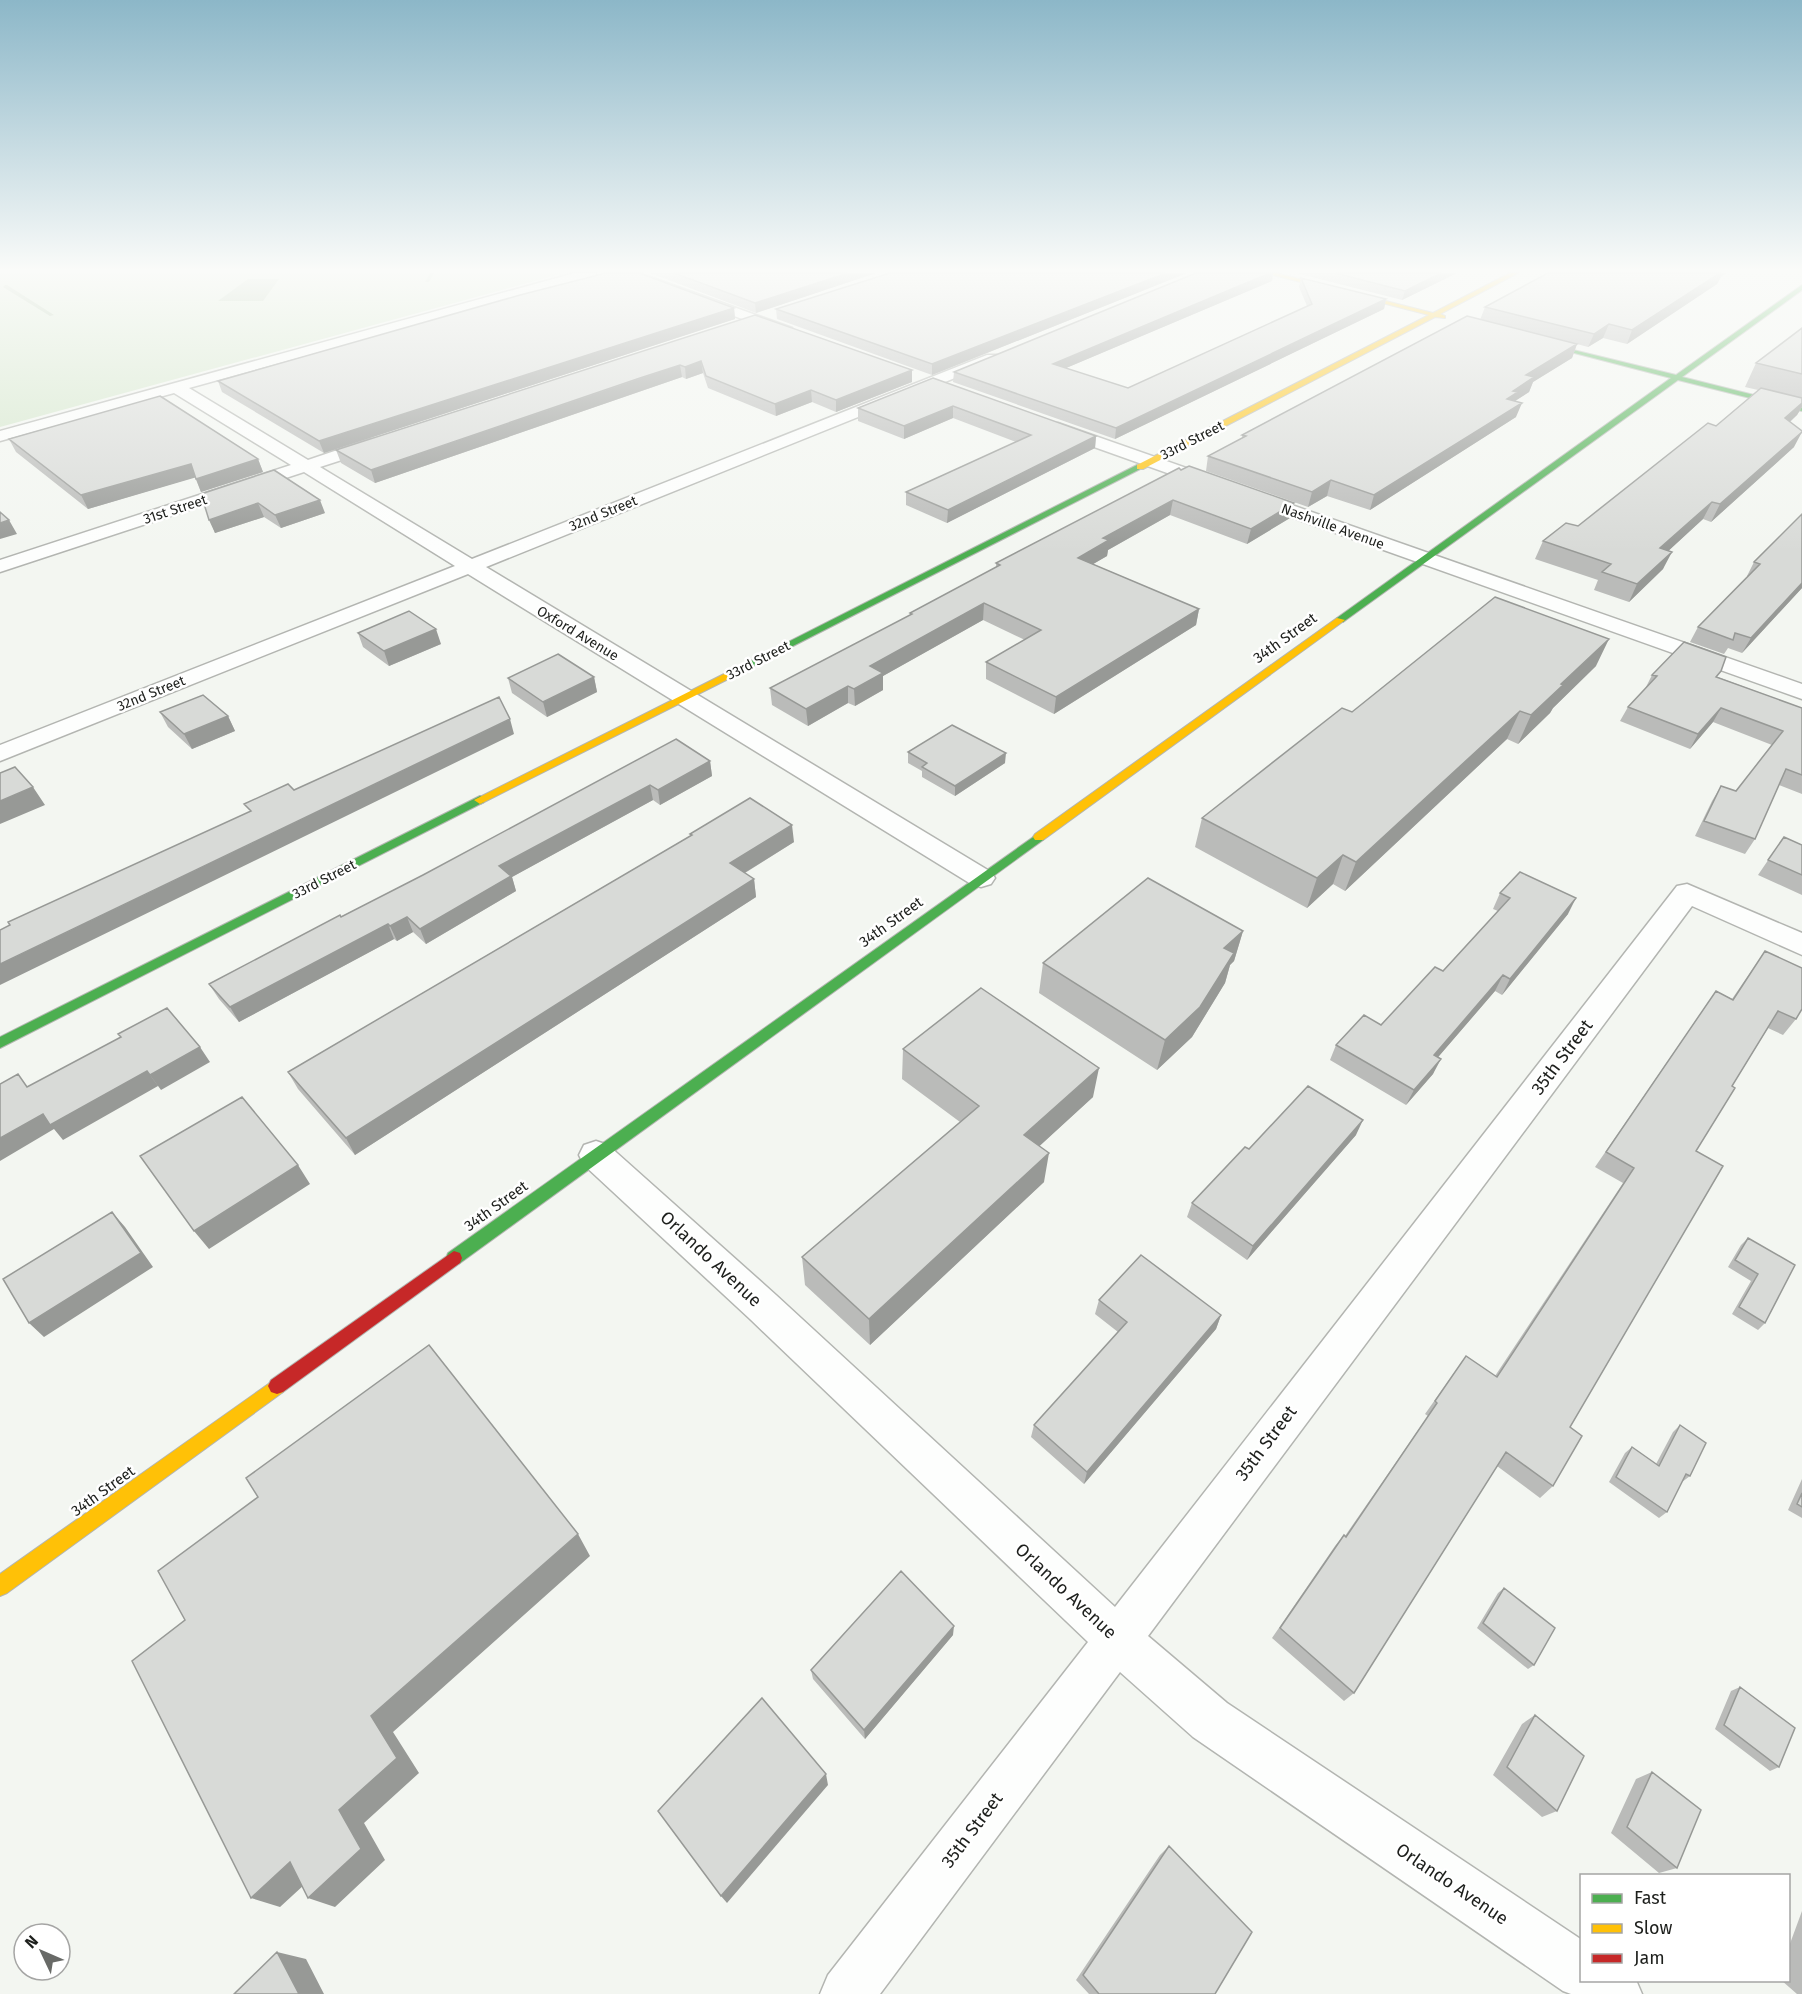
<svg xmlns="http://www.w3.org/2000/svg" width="1802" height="1994" viewBox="0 0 1802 1994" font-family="'Fira Sans',sans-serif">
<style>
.green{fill:#d3e6ca}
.water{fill:#a2bb98}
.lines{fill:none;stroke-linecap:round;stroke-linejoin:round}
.stream{fill:#a2bb98;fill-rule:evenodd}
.street-casing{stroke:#b3b5b1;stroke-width:3}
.fast-casing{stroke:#b3b5b1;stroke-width:2}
.slow-casing{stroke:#b3b5b1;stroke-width:2}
.jam-casing{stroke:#b3b5b1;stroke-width:2}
.street{fill:#fdfefd;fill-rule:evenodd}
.fast{fill:#4caf50;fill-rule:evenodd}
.slow{fill:#ffc107;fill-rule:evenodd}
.jam{fill:#c62828;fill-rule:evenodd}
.wall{fill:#babbb9}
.shaded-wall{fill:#979996}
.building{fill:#d8dad7;stroke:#979996;stroke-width:1.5}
.labels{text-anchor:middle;stroke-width:5;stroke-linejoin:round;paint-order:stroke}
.far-street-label{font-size:14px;fill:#1d1f1c;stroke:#fff}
.street-label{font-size:15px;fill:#1d1f1c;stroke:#fff}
.near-street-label{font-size:18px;fill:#1d1f1c;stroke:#fff}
</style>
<rect width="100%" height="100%" fill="#f3f6f1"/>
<path class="green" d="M0,273H564L0,427Z"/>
<path class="water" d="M248,279H279L263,301H218Z"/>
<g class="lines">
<path class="stream" d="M430,273H434L429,282H425Z
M5,285H7L54,315L50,316L3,287Z"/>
<g class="street-casing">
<path id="street" d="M575,273H596L595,276L189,388L308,460L370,439H382L384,443L382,447L320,467L472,559L987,355H997L999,358L997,361L486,567L991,872L995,878L991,884L981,887L971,884L468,574L0,761V745L455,566L304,472L0,572V560L291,465L174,393L0,441V431Z
M620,273H639L792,328L794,331L787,335L782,334Z
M1058,423L1802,684V699L1052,432L1050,428L1052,424Z
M1687,884L1802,933V955L1692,906L1148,1636L1227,1703L1582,1940V1980H1636L1642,1994H1571L1563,1991L1193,1737L1120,1672L880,1994H820L828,1975L1088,1642L750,1319L584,1165L579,1155L584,1145L596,1141L608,1145L776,1295L1115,1607L1677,886Z"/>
</g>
<g class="fast-casing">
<path id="fast" d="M1802,285V290L1682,377L1802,407V411L1678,380L1343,622H1337V618L1671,378L1528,341V339L1676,375Z
M1137,465L1144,467L744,671L740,672L735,669Z
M480,796L484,798V802L0,1048V1037Z
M1039,833L1045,837L1043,840L460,1263L454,1265L448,1263L446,1258L448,1253Z"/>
</g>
<g class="slow-casing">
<path id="slow" d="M1265,273H1276L1433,313L1510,273H1518L1440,314L1445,316V318L1435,317L1143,469H1137V465L1429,315Z
M1337,618L1345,620L1043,840H1035L1033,837L1035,834Z
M740,666L744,667V671L484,802L480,804L474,800Z
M277,1378L283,1380L286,1386L283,1392L7,1593L0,1596V1574Z"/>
</g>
<g class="jam-casing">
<path id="jam" d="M454,1251L460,1253L462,1258L460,1263L283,1392L277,1394L271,1392L268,1386L271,1380Z"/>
</g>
<use href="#street" class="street"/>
<use href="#fast" class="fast"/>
<use href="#slow" class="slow"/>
<use href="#jam" class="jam"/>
</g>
<path class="wall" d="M650,273H876L756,313Z
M890,273H1187L932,375L777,319L776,309Z
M1197,273H1273L1272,281L1066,368L1128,388L1307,306L1299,287L1301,278L1386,299L1384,309L1115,439L953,382L954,372Z
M1296,273H1457L1402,300Z
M1548,273H1726L1721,277L1717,284L1627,344L1603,338L1588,347L1577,344L1572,358L1533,382L1529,392L1515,401L1516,417L1370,510L1327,496L1308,507L1206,471L1208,456L1242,438V435L1480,320L1485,307Z
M734,308L735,319L324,453L222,392L218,381Z
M755,315L912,370V382L836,412L812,402L776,416L708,388L703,373L686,379L682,377L375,483L341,463L336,450Z
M1802,328V407L1797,415L1790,422L1794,447L1711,522L1703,519L1668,551L1663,569L1629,602L1594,590L1598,580L1535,559L1543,541L1578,526L1716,426L1758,390L1745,387L1756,363Z
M933,378L1096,436L1095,448L947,523L906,505V492L1016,442L953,418L904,439L858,421V408Z
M9,439L258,459L263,472L201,492L195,477L88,509L16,452Z
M1181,470L1290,518L1247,544L1170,515L1108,550L1107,556L1093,564L1199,609L1196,625L1054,714L986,679V662L1025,640L983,620L883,676V690L855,706L848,703L808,726L772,705L770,688L910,616V613L996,567V563Z
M201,494L325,513L281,528L264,517L215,533Z
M1802,514V588L1742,653L1728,648L1724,654L1690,642L1698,627L1747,577V576L1754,562Z
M358,633L441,644L389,666L363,647Z
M1596,666L1553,708L1550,713L1518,744L1507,739L1345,891L1333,884L1307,908L1195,847L1202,818L1352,712Z
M1652,675L1718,677L1802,708V794L1779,785L1755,839L1745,854L1695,836L1712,801L1721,786L1736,791L1772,745L1713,722L1690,749L1620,721L1628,707L1645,689Z
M594,677L597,692L547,717L512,693L508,678Z
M160,712L228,716L235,731L192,749L168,727Z
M908,752L1005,763L955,796L922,777V771L908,763Z
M710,761L712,776L660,805L653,800L512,877L516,891L426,944L413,932L397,941L394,939L239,1022L219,999L209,984L423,875Z
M690,834L794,842L745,873L754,879L756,897L355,1155L298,1089L288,1072L690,836Z
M1784,837L1802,845V895L1758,875Z
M1500,893L1568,914L1502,995L1495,991L1438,1057L1433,1074L1406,1105L1330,1060L1336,1045L1381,1025L1443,971L1498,911L1493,909Z
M1243,931L1234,961L1230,965L1225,983L1192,1037L1157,1070L1039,993L1043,963Z
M1765,951L1796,1019L1783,1035L1768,1028L1732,1086L1696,1151L1570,1427L1553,1486L1540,1498L1497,1466L1354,1693L1344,1701L1272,1638L1335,1546L1344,1535L1345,1536L1428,1416L1425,1414L1466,1356L1495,1376L1623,1183L1595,1167L1716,991L1732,999Z
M903,1049L1093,1097L1039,1146L1044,1182L870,1345L805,1285L802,1257L960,1122L902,1079Z
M1356,1135L1247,1260L1187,1217L1192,1203L1249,1149Z
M1748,1238L1795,1265L1765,1323L1758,1330L1732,1314L1751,1281L1728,1267L1741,1245Z
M1099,1300L1221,1315L1216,1329L1084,1484L1031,1437L1034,1425L1118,1332L1095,1314Z
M1680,1425L1690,1476L1682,1482L1667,1512L1659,1518L1609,1482L1625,1453L1632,1447L1656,1464L1673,1432Z
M1802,1479V1518L1788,1510Z
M1504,1588L1534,1665L1528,1669L1477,1628L1498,1593Z
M953,1635L865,1739L813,1679L811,1670Z
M1740,1687L1779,1767L1770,1771L1715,1729L1731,1691Z
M1535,1715L1557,1811L1542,1817L1493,1775L1522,1724Z
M1652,1772L1677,1868L1659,1873L1611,1833L1636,1779Z
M1169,1846L1215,1994H1089L1076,1980L1160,1855Z
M1802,1911V1994H1797L1781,1980H1788V1949Z"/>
<path class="shaded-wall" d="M848,273H876L756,313L755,303Z
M1166,273H1187L932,375V364Z
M1270,273H1273L1272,281L1052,374L1053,364Z
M1441,273H1457L1402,300L1405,291Z
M1716,273H1726L1721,277L1717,284L1627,344L1632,330Z
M1386,299L1384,309L1115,439L1116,428Z
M734,308L735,319L324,453L319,441Z
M1609,324L1603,338L1588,347L1594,334Z
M1577,344L1572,358L1533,382L1529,392L1515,401L1507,399L1526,375Z
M701,361L703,373L686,379L685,367Z
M680,365L682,377L375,483L371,470Z
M912,370V382L836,412V400Z
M811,390L812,402L776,416L775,404Z
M1522,403L1516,417L1370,510L1374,495Z
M1802,403V407L1797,415L1776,434L1785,418Z
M953,406V418L904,439V426Z
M1802,432L1794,447L1711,522L1720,504Z
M1096,436L1095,448L947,523L948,510Z
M258,459L263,472L201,492L196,479Z
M191,464L197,477L88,509L81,495Z
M1331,480L1327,496L1308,507L1312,492Z
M320,500L325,513L281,528L275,515Z
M1173,500L1170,515L1108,550L1107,556L1076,574L1078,558L1103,538Z
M1712,502L1703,519L1652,566L1660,548Z
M258,503L264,517L215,533L209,520Z
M1294,503L1290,518L1247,544L1251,529Z
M9,520L17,534L0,539V523Z
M1672,552L1663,569L1629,602L1637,584Z
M1802,583V588L1742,653L1751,638Z
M984,603L983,620L883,676V690L855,706L854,689L870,666Z
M1199,609L1196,625L1054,714L1056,697Z
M436,629L441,644L389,666L384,651Z
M1609,639L1596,666L1553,708L1550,713L1518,744L1531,715L1561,684Z
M594,677L597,692L547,717L543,702Z
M848,686V703L808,726L806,709Z
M1721,708L1713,722L1690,749L1698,734Z
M1520,711L1507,739L1345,891L1356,862Z
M228,716L235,731L192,749L184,734Z
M510,719L514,734L0,985V964Z
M1006,753L1005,763L955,796V786Z
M710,761L712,776L660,805L658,790Z
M650,785L653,800L512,877L516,891L426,944L420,929L499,866Z
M33,787L45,805L0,824V801Z
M792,825L794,842L733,880L730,863Z
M1343,855L1333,884L1307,908L1317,878Z
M754,879L756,897L355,1155L346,1138Z
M1576,898L1568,914L1502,995L1510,979Z
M407,917L413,932L397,941L390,926Z
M388,924L394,939L239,1022L230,1007Z
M1243,931L1234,961L1230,965L1225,983L1192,1037L1157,1070L1165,1040L1224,948Z
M1503,975L1495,991L1427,1070L1434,1055Z
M200,1047L210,1062L161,1090L150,1075Z
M1441,1059L1433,1074L1406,1105L1414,1090Z
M1099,1068L1093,1097L1020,1164L1024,1135Z
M147,1071L158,1086L63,1140L54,1129L0,1161V1138L43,1114Z
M1363,1120L1356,1135L1247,1260L1253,1246Z
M1049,1153L1044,1182L870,1345L869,1319Z
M298,1165L310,1184L209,1249L194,1231Z
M112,1212L125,1227L153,1267L44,1337L29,1323Z
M1221,1315L1216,1329L1084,1484L1087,1472Z
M578,1534L590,1556L393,1732L419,1773L364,1823L385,1860L335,1907L308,1898L371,1716Z
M954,1626L953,1635L865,1739L864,1730Z
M826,1774L828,1785L727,1903L721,1896Z
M290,1862L317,1873L280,1907L251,1898Z
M277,1952L306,1959L324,1994H299Z"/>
<path class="building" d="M606,273H639L734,308L319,441L218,381L520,295Z
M674,273H848L755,303Z
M890,273H1166L932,364L776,309Z
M1196,273H1270L1053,364L1128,388L1312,304L1301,278L1386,299L1116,428L954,372Z
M1335,273H1441L1405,291Z
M1548,273H1720L1632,330L1609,324L1594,334L1485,307Z
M755,315L912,370L836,400L811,390L775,404L706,376L701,361L685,367L680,365L640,378L371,470L336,450Z
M1467,316L1577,344L1526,375L1534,377L1513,391L1518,392L1507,399L1522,403L1374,495L1331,480L1312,492L1208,456L1246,436L1242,435Z
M1802,328V374L1756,363Z
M933,378L1096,436L948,510L906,492L1031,435L953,406L904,426L858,408Z
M1761,388L1802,398V403L1785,418L1802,431V432L1720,504L1712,502L1660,548L1672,552L1637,584L1602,572L1611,564L1543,541L1566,523L1578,526L1708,423L1716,426Z
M160,396L258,459L196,479L191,464L81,495L9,439Z
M1189,466L1294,503L1251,529L1173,500L1103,538L1109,540L1078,558L1199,609L1056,697L986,662L1041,630L984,603L870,666L883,673L854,689L848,686L806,709L770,688L912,614L910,613L1000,565L996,563L1179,468L1181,470Z
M274,470L320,500L275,515L258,503L209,520L201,494Z
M0,512L9,520L0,523Z
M1802,514V583L1751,638L1735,633L1733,640L1698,627L1760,564L1754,562Z
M1495,597L1609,639L1561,684L1563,685L1531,715L1520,711L1356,862L1343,855L1317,878L1202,818L1342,708L1352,712Z
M409,611L436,629L384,651L358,633Z
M1684,642L1726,657L1721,671L1716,677L1802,708V775L1786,769L1755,839L1704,821L1721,786L1736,791L1783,731L1721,708L1698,734L1628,707L1657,676L1652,675Z
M558,654L594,677L543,702L508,678Z
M203,695L228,716L184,734L160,712Z
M499,697L510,719L0,964V930L10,925L8,922L251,811L244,804L288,784L294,790Z
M952,725L1006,753L955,786L922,767L927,763L908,752Z
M676,739L710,761L658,790L650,785L499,866L511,876L420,929L407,917L390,926L388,924L230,1007L209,984L340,915L341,917L423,875Z
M15,767L33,787L0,801V773Z
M750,798L792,825L730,863L754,879L346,1138L288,1072L692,835L690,834Z
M1784,837L1802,845V875L1768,860Z
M1520,872L1576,898L1510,979L1503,975L1434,1055L1441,1059L1414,1090L1336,1045L1364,1015L1381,1025L1435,967L1443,971L1510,898L1500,893Z
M1148,878L1243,931L1224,948L1234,953L1200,1007L1165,1040L1043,963Z
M1765,951L1802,968V1009L1796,1019L1778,1011L1732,1086L1735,1088L1696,1151L1723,1166L1570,1427L1582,1436L1553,1486L1506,1452L1354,1693L1280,1628L1344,1535L1346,1537L1437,1403L1435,1401L1466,1356L1497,1377L1634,1168L1606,1152L1716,991L1733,1000Z
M981,988L1099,1068L1024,1135L1049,1153L869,1319L802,1257L979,1106L903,1049Z
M167,1008L200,1047L150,1075L147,1071L50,1125L43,1114L0,1138V1084L18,1074L27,1087L121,1037L118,1034Z
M1308,1086L1363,1120L1253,1246L1192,1203L1245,1147L1249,1149Z
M242,1097L298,1165L194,1231L140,1156Z
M112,1212L141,1253L29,1323L3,1279Z
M1748,1238L1795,1265L1765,1323L1739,1307L1758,1274L1735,1260Z
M1141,1255L1221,1315L1087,1472L1034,1425L1127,1322L1099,1300Z
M429,1345L578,1534L371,1716L397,1758L339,1810L361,1849L308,1898L290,1862L251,1898L132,1661L185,1620L158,1571L258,1497L246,1478Z
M1680,1425L1706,1443L1690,1476L1686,1474L1667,1512L1616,1477L1632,1447L1659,1466Z
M1802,1493V1507L1797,1504Z
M901,1571L954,1626L864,1730L811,1670Z
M1504,1588L1555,1628L1534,1665L1483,1623Z
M1740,1687L1795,1728L1779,1767L1724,1725Z
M762,1698L826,1774L721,1896L658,1811Z
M1535,1715L1584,1756L1557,1811L1507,1767Z
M1652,1772L1701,1810L1677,1868L1627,1827Z
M1169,1846L1252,1932L1215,1994H1099L1083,1975Z
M277,1952L299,1994H234Z"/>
<linearGradient id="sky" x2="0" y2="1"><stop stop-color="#8cb7c8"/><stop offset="0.49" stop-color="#fafbf9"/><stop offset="1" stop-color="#fafbf9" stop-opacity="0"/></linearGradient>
<rect width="1802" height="552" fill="url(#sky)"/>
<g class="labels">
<g class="far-street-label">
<text transform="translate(1192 440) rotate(-27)" y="5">33rd Street</text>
<text transform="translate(175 509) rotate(-18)" y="5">31st Street</text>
<text transform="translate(603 513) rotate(-22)" y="5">32nd Street</text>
<text transform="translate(1333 526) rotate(20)" y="5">Nashville Avenue</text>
<text transform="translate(578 633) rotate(31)" y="5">Oxford Avenue</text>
<text transform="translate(758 660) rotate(-27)" y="5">33rd Street</text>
<text transform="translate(151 693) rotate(-22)" y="5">32nd Street</text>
<text transform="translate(324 879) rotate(-27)" y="5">33rd Street</text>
</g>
<g class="street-label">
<text transform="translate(1285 638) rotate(-36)" y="5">34th Street</text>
<text transform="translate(891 922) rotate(-36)" y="5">34th Street</text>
<text transform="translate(496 1206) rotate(-36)" y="5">34th Street</text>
<text transform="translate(103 1491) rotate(-36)" y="5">34th Street</text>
</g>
<g class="near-street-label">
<text transform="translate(1562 1057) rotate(-53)" y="6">35th Street</text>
<text transform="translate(711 1259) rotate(43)" y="6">Orlando Avenue</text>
<text transform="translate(1266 1443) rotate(-53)" y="6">35th Street</text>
<text transform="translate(1066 1591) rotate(43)" y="6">Orlando Avenue</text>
<text transform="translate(972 1830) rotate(-53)" y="6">35th Street</text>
<text transform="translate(1452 1884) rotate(34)" y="6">Orlando Avenue</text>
</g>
</g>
<rect x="1580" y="1874" width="210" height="108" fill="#ffffff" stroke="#a5a5a4" stroke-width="1.5"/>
<rect x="1592" y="1894" width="30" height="9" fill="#4caf50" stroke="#a5a5a4" stroke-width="1.5"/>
<text x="1634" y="1904" font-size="18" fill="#1d1f1c">Fast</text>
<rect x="1592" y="1924" width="30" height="9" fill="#ffc107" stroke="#a5a5a4" stroke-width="1.5"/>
<text x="1634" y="1934" font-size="18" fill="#1d1f1c">Slow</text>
<rect x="1592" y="1954" width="30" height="9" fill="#c62828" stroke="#a5a5a4" stroke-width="1.5"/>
<text x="1634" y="1964" font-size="18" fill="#1d1f1c">Jam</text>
<g transform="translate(42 1952) rotate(314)"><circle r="28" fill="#ffffff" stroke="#a5a5a4" stroke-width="1.5"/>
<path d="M0-4.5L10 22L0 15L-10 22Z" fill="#686a67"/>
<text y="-9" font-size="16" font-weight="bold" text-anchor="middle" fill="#1d1f1c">N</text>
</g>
</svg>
